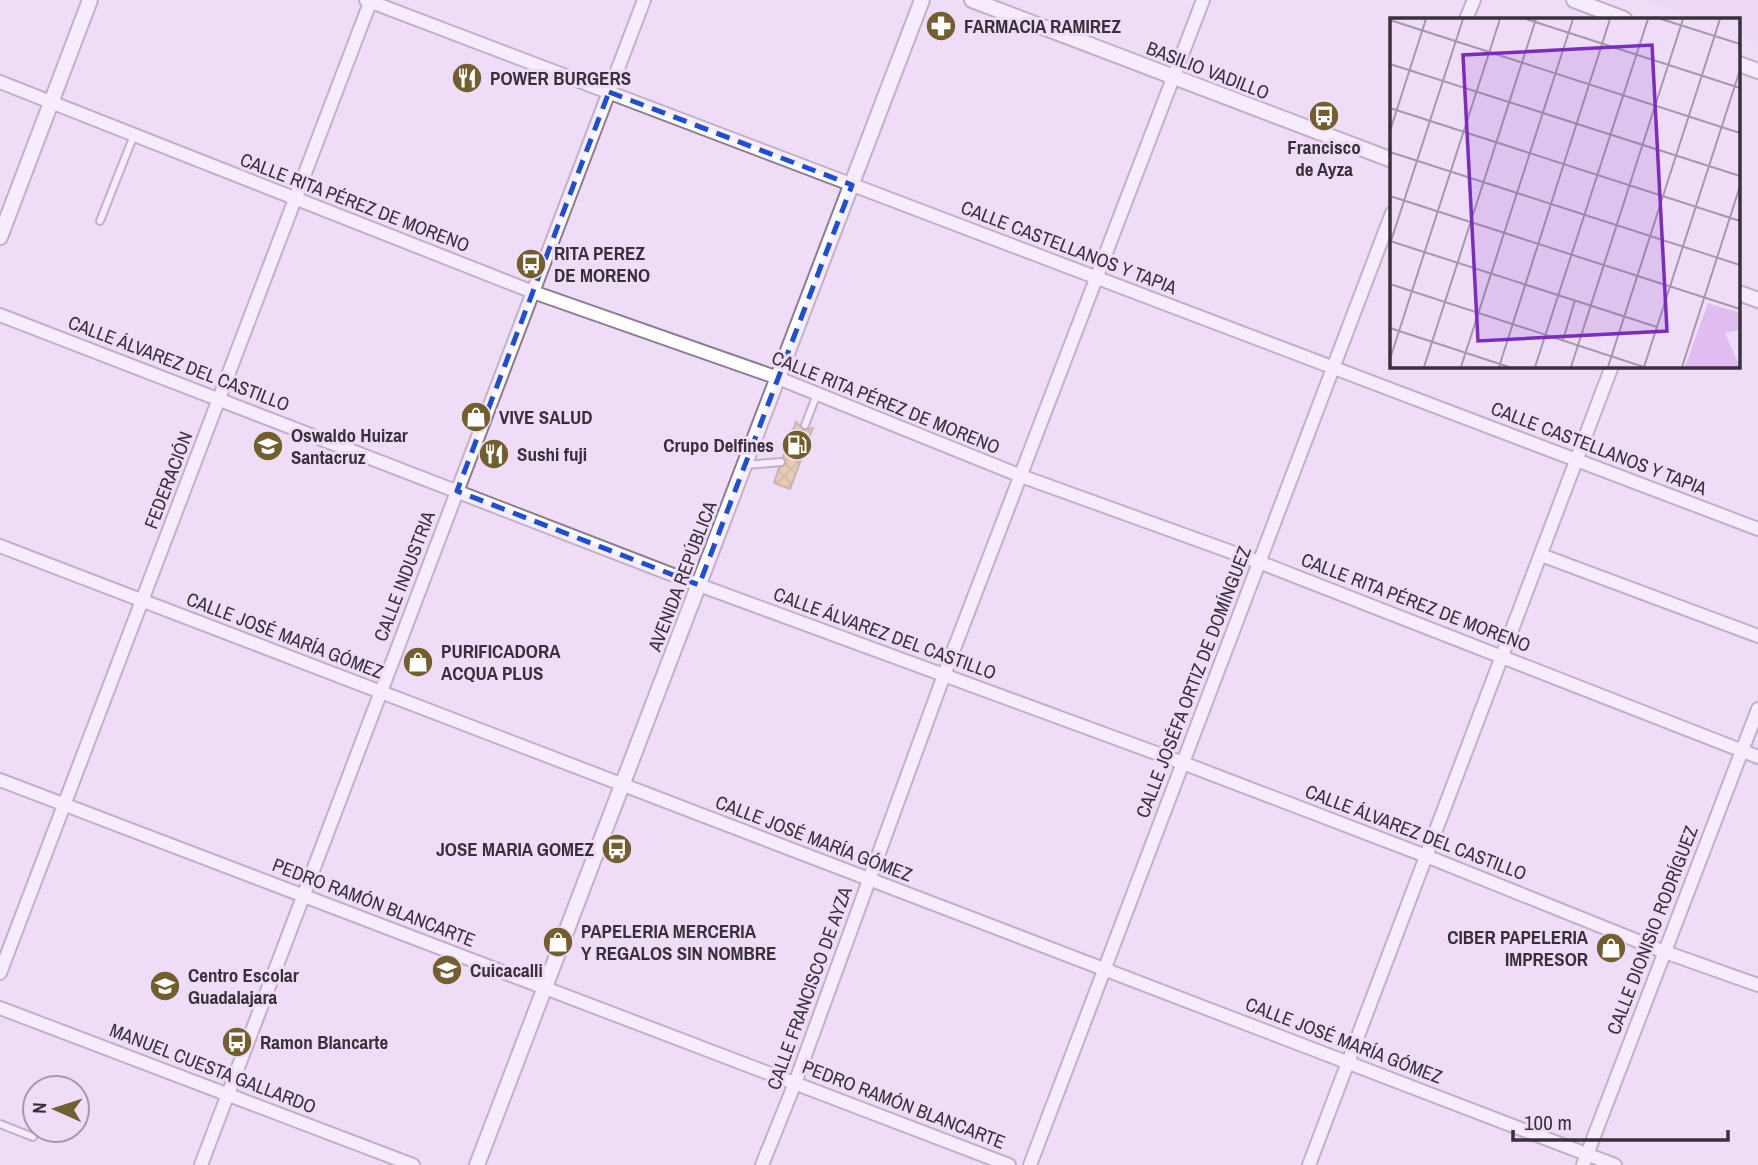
<svg xmlns="http://www.w3.org/2000/svg" width="1758" height="1165" viewBox="0 0 1758 1165" font-family="'Archivo Narrow',sans-serif">
<style>
.built{fill:#e9d2f3}
.building{fill:url(#building-cross-hatch);stroke:#92856b;stroke-width:2}
.lines{fill:none;stroke-linecap:round;stroke-linejoin:round}
.service-casing{stroke:#8c7b93;stroke-width:10}
.minor-casing{stroke:#8c7b93;stroke-width:16}
.tertiary-casing{stroke:#8c7b93;stroke-width:18}
.service{stroke:#fff;stroke-width:6}
.minor{stroke:#fff;stroke-width:12}
.tertiary{stroke:#fff;stroke-width:14}
.marked{fill:none;stroke:#1d4ed8;stroke-width:5;stroke-dasharray:14 9;stroke-linejoin:round}
.labels{text-anchor:middle;stroke-width:6;stroke-linejoin:round;paint-order:stroke}
.poi-label{font-size:19px;font-weight:bold;fill:#38313b;stroke:#efddf7;text-anchor:start}
.street-label{font-size:19px;fill:#38313b;stroke:#efddf7}
.inset-road{fill:none;stroke:#a698ac;stroke-width:2}
.view{fill:#7b2cbf;fill-opacity:0.15;stroke:#7b2cbf;stroke-width:3.5}
.inset-edge{fill:none;stroke:#38313b;stroke-width:3.5}
</style>
<defs>
<pattern id="building-cross-hatch" width="8" height="8" patternUnits="userSpaceOnUse" patternTransform="scale(1.75)"><rect width="8" height="8" fill="#dfb65a"/><path d="M0 0l8 8M0 8l8-8" fill="none" stroke="#b6954c"/></pattern>
</defs>
<rect width="100%" height="100%" fill="#efddf7"/>
<path class="built" d="M1646,0H1758V42L1739,35V19H1697Z"/>
<path class="building" d="M796,422L804,430L813,428L790,489L774,483L779,468L786,464L783,457Z"/>
<g class="lines">
<g class="service-casing">
<path id="service" d="M100,221L134,135
M805,425L817,394
M746,465L781,462
M0,1124L33,1137"/>
</g>
<g class="minor-casing">
<path id="minor" d="M366,0L1758,529
M1466,19L1474,0
M0,82L533,292L778,378L1021,476L1259,562L1758,757
M0,315L699,585L1183,763L1426,856L1665,952L1758,985
M0,546L1615,1165
M1541,555L1758,636
M0,780L1009,1165
M0,973L371,0
M0,1008L413,1165
M201,1165L644,0
M762,1165L795,1083L944,675L1203,0
M1030,1165L1392,213
M1309,1165L1612,366
M1583,1165L1758,709"/>
</g>
<g class="tertiary-casing">
<path id="tertiary" d="M972,0L1392,160
M1574,0L1624,19
M1739,64L1758,71
M0,237L90,0
M1739,293L1758,300
M477,1165L922,0"/>
</g>
<use href="#service" class="service"/>
<use href="#minor" class="minor"/>
<use href="#tertiary" class="tertiary"/>
</g>
<path d="M0 0H1758V1165H0ZM609,92L852,185L699,585L457,491Z" fill="#efddf7" fill-opacity=".55" fill-rule="evenodd"/>
<path class="marked" d="M609,92L852,185L699,585L457,491Z"/>
<defs>
<g id="pharmacy-disc" transform="scale(1.575)"><circle r="9.5" fill="#735e2d" stroke="#efddf7"/><path d="M-2-6h4v4h4v4h-4v4h-4v-4h-4v-4h4Z" fill="#fff"/></g>
<g id="restaurant-disc" transform="scale(1.575)"><circle r="9.5" fill="#735e2d" stroke="#efddf7"/><path d="M-5-6h1v4h1v-4h1v4h1v-4h1v5L-1.5 .5V6h-2V.5L-5-1ZM5-6V6H3V1.5H1.5Q1.5-4 5-6Z" fill="#fff"/></g>
<g id="bus-disc" transform="scale(1.575)"><circle r="9.5" fill="#735e2d" stroke="#efddf7"/><path d="M-5-6H5V4H4V6H2V4H-2V6H-4V4H-5ZM-3.5-4V0h7V-4ZM-3.5 1.2v1.5H-2V1.2ZM2 1.2v1.5H3.5V1.2Z" fill="#fff"/></g>
<g id="shop-disc" transform="scale(1.575)"><circle r="9.5" fill="#735e2d" stroke="#efddf7"/><path d="M-5-2.5h2.3a2.7 3.5 0 0 1 5.4 0H5L5.5 6h-11ZM-1.5-2.5h3a1.5 2.3 0 0 0-3 0Z" fill="#fff"/></g>
<g id="fuel-disc" transform="scale(1.575)"><circle r="9.5" fill="#735e2d" stroke="#efddf7"/><path d="M-5.5-6h7V0h2V4h1.3V-2.5L3-4.5l.8-.8L6-3V5H2.5V1h-1V6h-7ZM-4.2-4.7v3.2H.2V-4.7Z" fill="#fff"/></g>
<g id="school-disc" transform="scale(1.575)"><circle r="9.5" fill="#735e2d" stroke="#efddf7"/><path d="M0-5L7-2L0 1L-7-2ZM-4 1L0 2.5L4 1V4Q0 6-4 4Z" fill="#fff"/></g>
</defs>
<g fill-rule="evenodd">
<use href="#pharmacy-disc" x="941" y="26"/>
<use href="#restaurant-disc" x="467" y="78"/>
<use href="#bus-disc" x="1324" y="116"/>
<use href="#bus-disc" x="531" y="264"/>
<use href="#shop-disc" x="476" y="417"/>
<use href="#fuel-disc" x="797" y="445"/>
<use href="#school-disc" x="268" y="446"/>
<use href="#restaurant-disc" x="494" y="454"/>
<use href="#shop-disc" x="418" y="662"/>
<use href="#bus-disc" x="617" y="849"/>
<use href="#shop-disc" x="558" y="942"/>
<use href="#shop-disc" x="1611" y="948"/>
<use href="#school-disc" x="447" y="970"/>
<use href="#school-disc" x="165" y="986"/>
<use href="#bus-disc" x="237" y="1042"/>
</g>
<g class="labels">
<g class="poi-label">
<text x="964" y="33">FARMACIA RAMIREZ</text>
<text x="490" y="85">POWER BURGERS</text>
<text x="1324" y="154" text-anchor="middle">Francisco<tspan x="1324" dy="22">de Ayza</tspan></text>
<text x="554" y="260">RITA PEREZ<tspan x="554" dy="22">DE MORENO</tspan></text>
<text x="499" y="424">VIVE SALUD</text>
<text x="291" y="442">Oswaldo Huizar<tspan x="291" dy="22">Santacruz</tspan></text>
<text x="774" y="452" text-anchor="end">Crupo Delfines</text>
<text x="517" y="461">Sushi fuji</text>
<text x="441" y="658">PURIFICADORA<tspan x="441" dy="22">ACQUA PLUS</tspan></text>
<text x="594" y="856" text-anchor="end">JOSE MARIA GOMEZ</text>
<text x="581" y="938">PAPELERIA MERCERIA<tspan x="581" dy="22">Y REGALOS SIN NOMBRE</tspan></text>
<text x="1588" y="944" text-anchor="end">CIBER PAPELERIA<tspan x="1588" dy="22">IMPRESOR</tspan></text>
<text x="470" y="977">Cuicacalli</text>
<text x="188" y="982">Centro Escolar<tspan x="188" dy="22">Guadalajara</tspan></text>
<text x="260" y="1049">Ramon Blancarte</text>
</g>
<g class="street-label">
<text transform="translate(1208 70) rotate(21)" y="7">BASILIO VADILLO</text>
<text transform="translate(355 202) rotate(21)" y="7">CALLE RITA PÉREZ DE MORENO</text>
<text transform="translate(1069 247) rotate(21)" y="7">CALLE CASTELLANOS Y TAPIA</text>
<text transform="translate(179 363) rotate(21)" y="7">CALLE ÁLVAREZ DEL CASTILLO</text>
<text transform="translate(886 402) rotate(22)" y="7">CALLE RITA PÉREZ DE MORENO</text>
<text transform="translate(1599 448) rotate(21)" y="7">CALLE CASTELLANOS Y TAPIA</text>
<text transform="translate(168 480) rotate(-69)" y="7">FEDERACIÓN</text>
<text transform="translate(404 576) rotate(-69)" y="7">CALLE INDUSTRIA</text>
<text transform="translate(682 576) rotate(-69)" y="7">AVENIDA REPÚBLICA</text>
<text transform="translate(1416 602) rotate(21)" y="7">CALLE RITA PÉREZ DE MORENO</text>
<text transform="translate(885 633) rotate(20)" y="7">CALLE ÁLVAREZ DEL CASTILLO</text>
<text transform="translate(285 635) rotate(21)" y="7">CALLE JOSÉ MARÍA GÓMEZ</text>
<text transform="translate(1193 682) rotate(-69)" y="7">CALLE JOSÉFA ORTIZ DE DOMÍNGUEZ</text>
<text transform="translate(1416 832) rotate(21)" y="7">CALLE ÁLVAREZ DEL CASTILLO</text>
<text transform="translate(814 838) rotate(21)" y="7">CALLE JOSÉ MARÍA GÓMEZ</text>
<text transform="translate(374 902) rotate(21)" y="7">PEDRO RAMÓN BLANCARTE</text>
<text transform="translate(1652 930) rotate(-69)" y="7">CALLE DIONISIO RODRÍGUEZ</text>
<text transform="translate(809 988) rotate(-70)" y="7">CALLE FRANCISCO DE AYZA</text>
<text transform="translate(1344 1040) rotate(21)" y="7">CALLE JOSÉ MARÍA GÓMEZ</text>
<text transform="translate(213 1068) rotate(21)" y="7">MANUEL CUESTA GALLARDO</text>
<text transform="translate(904 1104) rotate(21)" y="7">PEDRO RAMÓN BLANCARTE</text>
</g>
</g>
<g transform="translate(1390 18)">
<rect width="350" height="350" fill="#efddf7"/>
<path d="M318,285L350,295V312L335,315L350,349H295Z" fill="#e1bcf1"/>
<path class="inset-road" d="M136,1L350,70M271,1L350,26M0,2L350,115M0,46L350,158M0,90L350,203M0,113L36,1M0,134L350,247M0,178L350,291M0,223L267,309M0,226L73,1M0,266L254,349M0,310L119,349M173,322L185,282M0,341L110,1M34,349L146,1M71,349L183,1M109,349L220,1M145,349L258,1M181,349L293,1M218,349L330,1M254,349L350,52M292,349L350,168"/>
<path class="view" d="M262,27L277,313L88,323L73,37Z"/>
<rect width="350" height="350" class="inset-edge"/>
</g>
<g transform="translate(56 1109) rotate(273)"><circle r="33" fill="#efddf7" stroke="#a698ac" stroke-width="2"/>
<path d="M0-5L12 26L0 18L-12 26Z" fill="#735e2d"/>
<text y="-10" font-size="19" font-weight="bold" text-anchor="middle" fill="#38313b">N</text>
</g>
<path d="M1513 1130v10h215v-10" fill="none" stroke="#38313b" stroke-width="3.5"/>
<text x="1524" y="1130" font-size="21" fill="#38313b" stroke="#efddf7" stroke-width="5" paint-order="stroke">100 m</text>
</svg>
